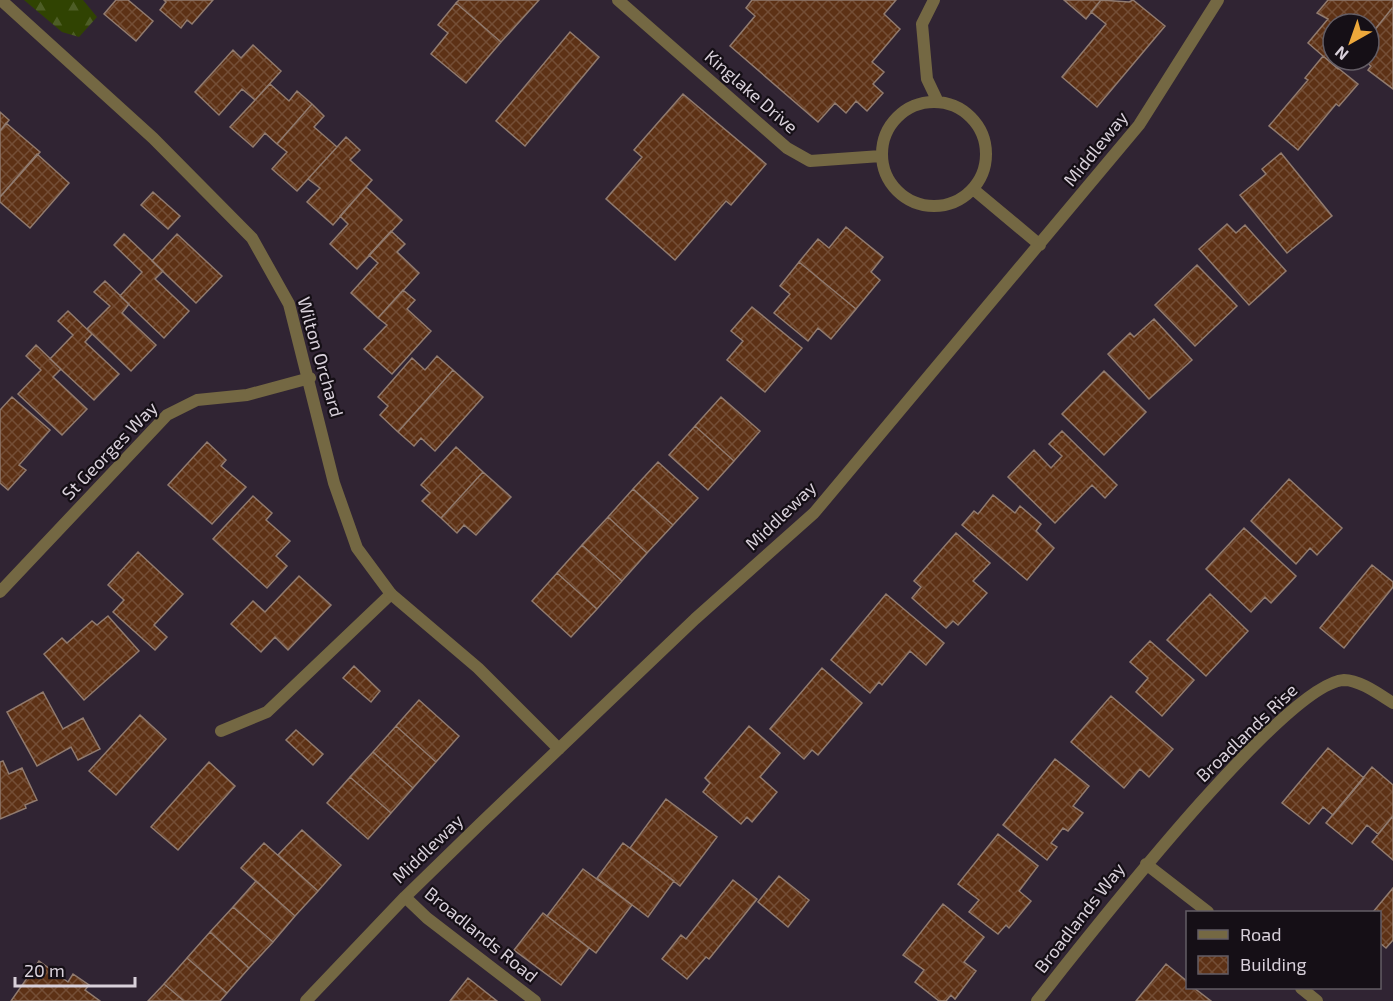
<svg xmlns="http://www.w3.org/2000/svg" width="1393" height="1001" viewBox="0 0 1393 1001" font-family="'Exo 2',sans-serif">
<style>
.forest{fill:url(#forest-firs)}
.building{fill:url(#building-cross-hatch);stroke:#917b6f;stroke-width:1.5}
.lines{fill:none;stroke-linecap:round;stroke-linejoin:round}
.service{stroke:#746843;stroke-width:12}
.minor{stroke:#746843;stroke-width:12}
.labels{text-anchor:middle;stroke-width:4.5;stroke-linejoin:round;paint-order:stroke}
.street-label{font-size:18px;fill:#d9d1db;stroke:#150f16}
</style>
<defs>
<pattern id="forest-firs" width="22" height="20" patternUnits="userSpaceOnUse" patternTransform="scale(1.5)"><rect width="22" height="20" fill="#304302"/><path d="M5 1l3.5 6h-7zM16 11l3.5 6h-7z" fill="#4d5d26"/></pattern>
<pattern id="building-cross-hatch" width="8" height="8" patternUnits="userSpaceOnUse" patternTransform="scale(1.5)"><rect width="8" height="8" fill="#5d3115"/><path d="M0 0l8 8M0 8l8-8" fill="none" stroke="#744e36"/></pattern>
</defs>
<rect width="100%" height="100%" fill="#302433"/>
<path class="forest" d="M24,0H83L97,17L79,37L62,32Z"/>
<path class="building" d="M116,0H128L153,21L136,41L104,14Z
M164,0H213L192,24L187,20L181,28L160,10L166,2Z
M459,0H539L501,42L456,3Z
M752,0H896L884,14L900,29L872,62L884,72L873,84L883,93L867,111L856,101L846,113L835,103L818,122L730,46L755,16L746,8Z
M1064,0H1101L1086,19Z
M1101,0L1129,2L1133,0L1165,26L1097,107L1062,77L1106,24L1091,12Z
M1328,0H1393V7L1369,37V24H1333V60H1345L1338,69L1308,43L1328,19L1317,13Z
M456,3L501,42L466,83L431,54L448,33L438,25Z
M1393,7V89L1368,70L1371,66L1364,60H1369V37Z
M570,32L599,57L525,146L496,121Z
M253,45L281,71L255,100L242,89L219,115L195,92L233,50L241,58Z
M1323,56L1358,84L1339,106L1336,104L1298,150L1269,126L1308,80L1305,78Z
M270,84L289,101L297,91L312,104L277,144L265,133L253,147L230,127Z
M683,94L766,164L731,205L726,201L675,260L606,199L642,157L634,150Z
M312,104L324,116L314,127L337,147L297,191L272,169L287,152L277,144Z
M0,112L9,120L0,131Z
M6,123L40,152L0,197V131Z
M346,137L360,150L350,160L372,180L333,225L307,202L320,188L308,179Z
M1281,153L1332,216L1287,253L1240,195L1266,174L1262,169Z
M37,154L69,183L30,228L0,202V197Z
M366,187L402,220L357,269L330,244L348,224L340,216Z
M153,192L180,216L168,229L141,205Z
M1227,224L1236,233L1245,225L1286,271L1249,305L1199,249Z
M846,227L883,257L871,272L880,280L856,309L799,262L818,239L829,248Z
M391,231L405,244L397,252L419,273L378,318L351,293L378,263L369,255Z
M124,234L163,271L155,279L189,311L164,338L120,296L142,272L114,245Z
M177,234L222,276L196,303L152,261Z
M799,262L856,309L831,339L818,328L808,341L774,313L790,294L780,286Z
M1197,265L1237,306L1195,346L1155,305Z
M105,281L129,304L122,313L156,345L131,371L87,329L110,306L94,292Z
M403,290L415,300L407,309L431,331L392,374L364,349L387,325L378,318Z
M752,307L802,348L765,392L727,360L743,341L731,331Z
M68,311L92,334L85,342L119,374L94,400L50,359L73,335L58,321Z
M1154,319L1192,360L1149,399L1108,354L1130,333L1134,337Z
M36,345L61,369L53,377L87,409L62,435L18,394L41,370L26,356Z
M437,356L453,370L398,432L380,415L388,406L378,397L412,358L425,370Z
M453,370L483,397L435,451L421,438L414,446L398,432Z
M1104,371L1146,412L1104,455L1062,414Z
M12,397L50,430L19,465L26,470L8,490L0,483V410Z
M721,397L760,431L734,461L695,426Z
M695,426L734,461L708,490L669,455Z
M1062,431L1117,485L1105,498L1092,485L1055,523L1008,477L1034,450L1051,468L1062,456L1049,444Z
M207,442L226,460L221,466L246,487L212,524L168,485Z
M456,447L483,472L441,518L422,501L430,493L421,485Z
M658,462L698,498L673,525L633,489Z
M483,472L511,497L476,535L464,525L457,533L441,518Z
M1289,479L1342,528L1317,555L1310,548L1296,564L1251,521Z
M633,489L673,525L647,553L608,517Z
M993,495L1015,513L1020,506L1041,524L1036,531L1054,548L1027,580L962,525L974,511L978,514Z
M253,496L272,513L266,520L290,541L276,556L287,566L267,588L213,539Z
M608,517L647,553L622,581L582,545Z
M1244,528L1296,576L1271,603L1265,597L1251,612L1206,569Z
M956,533L990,563L973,581L987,593L958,625L953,621L946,628L912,598L921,587L914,581Z
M582,545L622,581L597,609L557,573Z
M138,552L183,594L154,625L167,637L155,650L113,612L124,600L108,585Z
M1372,565L1393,582V587L1344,648L1320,628Z
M557,573L597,609L571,637L532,601Z
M299,576L331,605L288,650L275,637L261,652L231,624L253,601L265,612Z
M886,594L944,643L926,665L910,651L882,685L879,682L870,693L831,660Z
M1210,594L1248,631L1206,676L1167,640Z
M108,616L139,651L84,700L44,654L62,638L67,643L92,621L97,625Z
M1150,641L1194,680L1162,716L1136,692L1148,678L1130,662Z
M354,666L380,691L371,702L343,678Z
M822,668L862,703L818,755L812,750L804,759L770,729Z
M43,692L63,729L83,718L100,749L78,760L71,747L37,766L7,712Z
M1111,696L1173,749L1149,777L1140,769L1124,788L1071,742Z
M419,700L459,736L436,762L396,726Z
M140,715L166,739L116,795L89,771Z
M396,726L436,762L413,788L373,752Z
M749,726L780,753L760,777L777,792L752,822L747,817L741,824L703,792L710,783L705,778Z
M296,730L323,754L313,765L286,740Z
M1328,748L1364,778L1333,815L1323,807L1309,824L1282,803Z
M373,752L413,788L391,813L350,777Z
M1055,759L1089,786L1073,806L1083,813L1068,831L1063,828L1051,843L1057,847L1047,860L1003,825Z
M3,761L9,774L22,768L37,800L25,805L26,808L0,819V762Z
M209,762L235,786L178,850L151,827Z
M1372,767L1393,785V816L1378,834L1367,825L1352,844L1326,823Z
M350,777L391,813L368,839L327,803Z
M666,799L717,837L680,886L630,848Z
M1393,816V860L1372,842Z
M302,830L341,865L318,891L278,855Z
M998,834L1038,866L1019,891L1031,901L1009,928L1006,925L998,934L969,912L979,900L958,884Z
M264,843L318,891L295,916L241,868Z
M623,843L674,881L648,917L597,878Z
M583,869L632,905L596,953L547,916Z
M779,876L809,900L788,927L758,902Z
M733,880L757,899L709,959L706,957L687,979L662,959L681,935L686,939Z
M256,881L295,916L273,942L233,907Z
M1393,888V940L1386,948L1380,943V912H1373Z
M943,904L984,937L964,962L976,971L955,999L951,995L946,1001H939L915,982L924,970L903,955Z
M233,907L273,942L249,968L210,932Z
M543,913L589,948L561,985L514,950Z
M210,932L249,968L227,993L187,958Z
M187,958L227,993L220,1001H184L164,984Z
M39,961L68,982L73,974L89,985L85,990L100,1001H11Z
M1166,964L1188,982V988H1194L1211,1001H1136Z
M468,978L497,1001H450Z
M164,984L184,1001H148Z"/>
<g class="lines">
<path class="service" d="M221,731L267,712L391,594"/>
<path class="minor" d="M1,0L153,138L252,238L289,304L334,483L357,548L391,594L478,668L559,749
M618,0L787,148L810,161L881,156
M934,0L922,24L927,79L938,102
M882 154a52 52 0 1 1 104 0a52 52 0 1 1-104 0Z
M973,189L1040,245
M0,592L167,415L197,400L247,395L310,378
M1146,864L1208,912
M405,897L427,918L535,1001
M1301,988L1317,1001
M306,1001L405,897L481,823L695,619L814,513L1139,125L1218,0
M1037,1001C1081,946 1284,683 1344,680C1360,680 1380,695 1393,703"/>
</g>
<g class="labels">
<g class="street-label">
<text transform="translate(751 92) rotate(41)" y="6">Kinglake Drive</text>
<text transform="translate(1096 149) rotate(-51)" y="6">Middleway</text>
<text transform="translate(320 357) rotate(74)" y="6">Wilton Orchard</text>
<text transform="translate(110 451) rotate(-46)" y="6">St Georges Way</text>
<text transform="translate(781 516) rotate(-44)" y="6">Middleway</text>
<text transform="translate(1247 733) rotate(-44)" y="6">Broadlands Rise</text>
<text transform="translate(428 849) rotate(-44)" y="6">Middleway</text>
<text transform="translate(1080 918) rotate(-52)" y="6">Broadlands Way</text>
<text transform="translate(481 935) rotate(39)" y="6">Broadlands Road</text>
</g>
</g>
<rect x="1186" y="911" width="195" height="78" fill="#150f16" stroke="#635d65" stroke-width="1.5"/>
<rect x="1198" y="930" width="30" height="9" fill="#746843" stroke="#635d65" stroke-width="1.5"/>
<text x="1240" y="941" font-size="18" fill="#d9d1db">Road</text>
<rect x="1198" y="956" width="30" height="18" fill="url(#building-cross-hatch)" stroke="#635d65" stroke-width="1.5"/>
<text x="1240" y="971" font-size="18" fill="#d9d1db">Building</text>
<g transform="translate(1351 42) rotate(220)"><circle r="28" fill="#150f16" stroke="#635d65" stroke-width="1.5"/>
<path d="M0-4.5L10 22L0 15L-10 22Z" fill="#eda83b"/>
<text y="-9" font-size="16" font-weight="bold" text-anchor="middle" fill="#d9d1db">N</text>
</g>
<path d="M15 977v9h120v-9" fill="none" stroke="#d9d1db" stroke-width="3"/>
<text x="24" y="977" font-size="18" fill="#d9d1db" stroke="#150f16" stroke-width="4.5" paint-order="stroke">20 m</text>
</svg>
